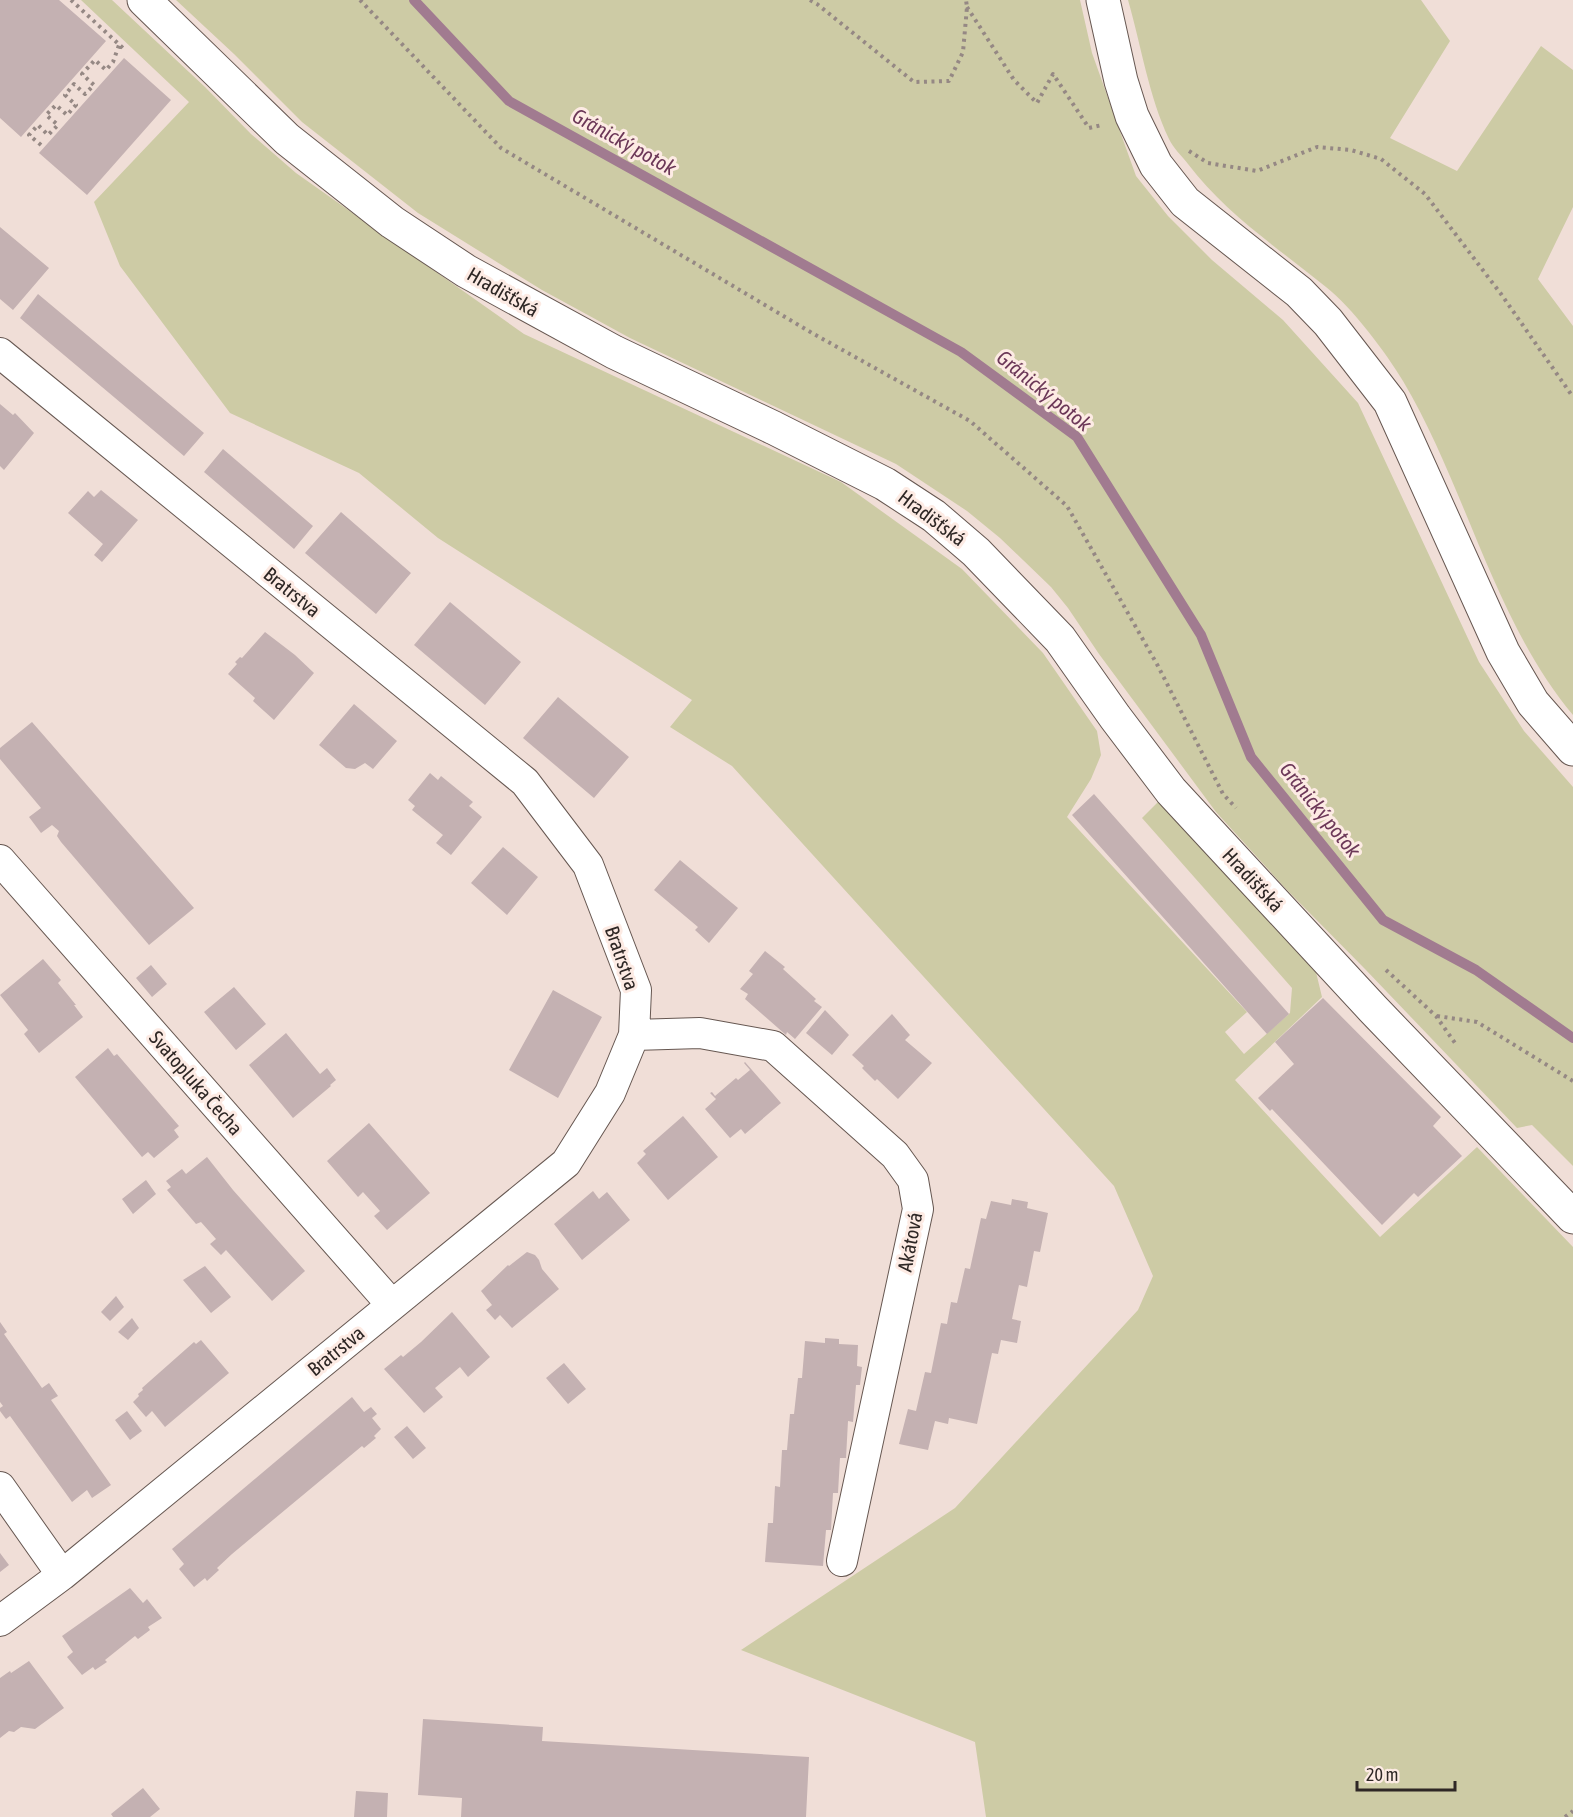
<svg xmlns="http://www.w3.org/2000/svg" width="1573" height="1817" viewBox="0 0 1573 1817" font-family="'Asap Condensed',sans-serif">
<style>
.green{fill:#cdcba5}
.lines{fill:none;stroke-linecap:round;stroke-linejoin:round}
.stream{stroke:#a17b90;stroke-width:10}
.building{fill:#c4b1b2}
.minor-casing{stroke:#665751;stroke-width:32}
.tertiary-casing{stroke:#665751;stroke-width:35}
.path{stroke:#958884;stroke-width:4;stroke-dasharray:3 4.5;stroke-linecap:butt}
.minor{stroke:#fff;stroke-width:30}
.tertiary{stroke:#fff;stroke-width:33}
.labels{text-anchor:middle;stroke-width:6;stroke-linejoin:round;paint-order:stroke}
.street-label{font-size:20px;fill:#2e2725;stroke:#fdebe4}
.water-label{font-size:21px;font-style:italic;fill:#6c3858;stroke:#fdebe4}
</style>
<rect width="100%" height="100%" fill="#f0ded7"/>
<path class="green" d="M81,0H112L205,87L251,134L296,173L524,334L841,482L962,569L1043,653L1097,731L1101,755L1091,779L1067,817L1247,1012L1225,1032L1244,1054L1290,1013L1292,988L1142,818L1161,799L1315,968L1322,997L1235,1080L1380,1237L1477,1147L1573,1247V1817H986L975,1742L741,1650L955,1508L1138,1310L1153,1276L1114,1186L732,766L670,727L692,700L438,538L359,473L230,413L120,266L94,202L189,102Z
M176,0H1080L1092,53L1136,176L1168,216L1212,260L1283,320L1358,403L1479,662L1524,731L1573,787V1166L1532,1125L1517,1128L1365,969L1286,889L1216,812L1099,654L1068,608L1051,587L1000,538L967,511L896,464L630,338L542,290L418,213L302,122L234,54Z
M1128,0H1421L1450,41L1390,138L1457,171L1541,46L1573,70V207L1538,279L1573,326V715C1494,621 1466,487 1403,381C1387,354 1351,306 1326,287C1278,248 1226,214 1188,164C1182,156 1173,148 1169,139C1149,97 1141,45 1128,0Z"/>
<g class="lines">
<path class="stream" d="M414,0L509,101L961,352L1077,437L1201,635L1251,757L1383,920L1476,970L1573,1038"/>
</g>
<path class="building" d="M0,0H59L106,41L21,137L0,118Z
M124,58L171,100L87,195L39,153Z
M0,227L49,268L13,310L0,299Z
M38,294L204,433L184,456L20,318Z
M0,404L13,415L15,413L34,433L4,470L0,466Z
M223,449L313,526L294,549L204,472Z
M101,490L138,520L102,562L94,555L103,544L68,513L88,491L94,497Z
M341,512L411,573L376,614L305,553Z
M450,602L521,662L485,705L414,645Z
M265,632L295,655L314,673L274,720L253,701L255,698L228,674L237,664L235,662L240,657L242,658Z
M558,697L629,757L594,798L523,738Z
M354,704L397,741L373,769L365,763L355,769L346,768L319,745Z
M32,722L194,908L149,945L61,842L57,836L59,831L52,825L41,833L29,817L41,808L0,759V748Z
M430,773L438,780L441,776L473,802L469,806L482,817L451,855L436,843L443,835L412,810L415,806L408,800Z
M1094,794L1289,1014L1267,1034L1072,815Z
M503,847L538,877L507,915L471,883Z
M680,860L738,908L709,943L695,930L698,927L654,890Z
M765,951L785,967L783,969L816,999L814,1001L822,1007L795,1039L787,1032L786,1035L745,999L748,994L740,989L753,974L749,971Z
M43,959L61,980L58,983L76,1005H74L83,1017L39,1053L24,1034L28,1030L0,995Z
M151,965L167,984L152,997L136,978Z
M234,987L266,1024L236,1050L204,1012Z
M553,990L602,1017L558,1098L509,1070Z
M1323,998L1441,1117L1433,1126L1462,1156L1418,1197L1414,1193L1382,1225L1272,1109L1270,1111L1258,1098L1294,1064L1275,1042Z
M825,1010L849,1035L832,1055L806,1033Z
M892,1014L910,1035L905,1040L932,1063L898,1099L877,1079L875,1081L862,1068L864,1066L852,1055Z
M286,1033L320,1074L327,1068L336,1080L330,1085L331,1086L293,1118L249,1065Z
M108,1048L114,1056L117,1054L179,1126L174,1130L179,1137L154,1158L148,1152L142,1157L75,1077Z
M745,1062L781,1103L745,1134L741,1129L730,1138L705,1109L716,1099L710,1093L712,1092L715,1096L736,1078L738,1080L750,1070L744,1063Z
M683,1116L718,1157L668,1200L637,1163L646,1154L643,1151Z
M369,1123L430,1193L387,1230L374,1216L380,1211L363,1192L358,1197L327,1161Z
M207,1157L233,1190L305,1271L272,1301L226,1250L221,1255L210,1244L216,1239L201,1222L196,1224L167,1190L171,1187L166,1181L182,1169L186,1174Z
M146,1180L156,1194L133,1214L122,1199Z
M593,1191L599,1199L607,1192L630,1220L582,1260L554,1224Z
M1012,1199L1028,1202L1027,1208L1048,1213L1040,1252L1034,1251L1027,1287L1019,1285L1012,1319L1021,1321L1017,1343L1001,1340L998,1354L992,1353L977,1424L949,1418L948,1424L935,1421L928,1450L899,1444L908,1409L916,1411L925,1372L931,1373L941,1323L947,1324L951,1302L957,1303L965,1268L970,1269L981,1218L986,1219L991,1201L1011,1205Z
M527,1252L535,1255L539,1260L542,1269L559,1289L512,1328L500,1315L495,1320L486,1310L492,1305L481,1291L508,1265L509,1266Z
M205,1266L231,1297L211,1313L183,1280Z
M116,1296L124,1307L110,1321L101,1312Z
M452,1312L490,1357L468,1377L460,1367L435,1388L443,1397L424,1413L384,1369L401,1355L403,1357L421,1342Z
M132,1318L139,1328L128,1340L118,1332Z
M0,1322L7,1332L4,1334L42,1388L49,1383L58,1396L51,1400L111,1485L92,1498L87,1490L72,1502L10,1416L6,1419L0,1411V1408L3,1406L0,1402Z
M825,1338L839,1339V1344L858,1345L857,1366L862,1367L860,1385H856L853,1422L848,1421L846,1458H840L838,1493H833L831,1530H826L823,1566L765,1562L768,1523H773L775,1486L780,1487L782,1450H787L790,1414H794L798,1378H802L805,1341L825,1343Z
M201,1340L229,1373L165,1427L152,1411L146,1417L133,1402L139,1396L138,1394L143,1390L142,1388L194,1342L196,1344Z
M564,1363L586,1389L568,1404L546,1378Z
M352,1397L364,1412L371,1407L377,1414L372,1418L381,1429L374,1436L376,1438L364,1448L362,1446L232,1554L217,1568L219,1570L207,1581L205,1578L194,1587L179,1569L184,1564L172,1549Z
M127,1411L142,1431L130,1440L115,1420Z
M407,1426L426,1448L413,1459L394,1437Z
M0,1553L9,1565L0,1572Z
M130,1588L143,1603L147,1599L162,1618L148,1627L150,1630L138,1639L135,1636L105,1660L107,1662L95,1670L93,1667L82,1675L67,1657L73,1652L62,1636Z
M29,1661L64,1708L35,1729L21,1727L14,1732L9,1731L0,1738V1678L10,1671L11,1673Z
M423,1719L543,1727L542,1741L809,1757L806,1817H461L462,1798L418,1795Z
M143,1788L160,1809L150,1817H113L111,1814Z
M356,1791L388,1793L387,1817H354Z"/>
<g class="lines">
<g class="minor-casing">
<path id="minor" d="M0,353L525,782L588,865L636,990L634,1035L610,1093L566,1163L62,1575L0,1621
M0,860L392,1305
M634,1035L700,1033L773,1046L895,1155L913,1180L918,1209L842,1561
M0,1487L62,1575"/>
</g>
<g class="tertiary-casing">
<path id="tertiary" d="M144,0L287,139L392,222L466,271L614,352L774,428L885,484L934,516L976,552L1060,639L1115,717L1171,791L1373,1009L1573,1217
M1103,0L1121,81L1132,116L1156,165L1185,202L1299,292L1328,322L1390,402L1503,652L1533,703L1573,749"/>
</g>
<path class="path" d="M71,0L124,49
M360,0L501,148L812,333L970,421L1067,506L1158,666L1223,794L1236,808
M810,0L817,4L914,82L949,81L963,52L967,7L966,0
M967,7L1014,80L1037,103L1053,74L1089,128L1102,125
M41,145L29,135L38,125L48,135L58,125L46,115L56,105L67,115L76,105L65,95L74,84L85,94L94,85L82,74L95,60L106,70L113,62L119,45
M1189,151L1208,163L1257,171L1317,147L1351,150L1381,159L1425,194L1501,294L1573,397
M1386,970L1436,1016L1455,1043
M1437,1016L1477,1022L1573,1081
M1565,1817L1573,1811"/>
<use href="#minor" class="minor"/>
<use href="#tertiary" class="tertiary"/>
</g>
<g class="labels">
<g class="street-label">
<text transform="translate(503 292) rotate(30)" y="7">Hradišťská</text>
<text transform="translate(932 518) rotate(37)" y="7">Hradišťská</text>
<text transform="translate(292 592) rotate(39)" y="7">Bratrstva</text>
<text transform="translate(1253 880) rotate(47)" y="7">Hradišťská</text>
<text transform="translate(622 958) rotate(71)" y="7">Bratrstva</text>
<text transform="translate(196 1083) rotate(49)" y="7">Svatopluka Čecha</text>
<text transform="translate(910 1242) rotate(-79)" y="7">Akátová</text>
<text transform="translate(336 1351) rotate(-39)" y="7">Bratrstva</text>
</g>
<g class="water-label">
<text transform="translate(624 142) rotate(29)" y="7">Gránický potok</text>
<text transform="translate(1044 391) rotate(39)" y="7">Gránický potok</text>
<text transform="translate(1320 810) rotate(51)" y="7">Gránický potok</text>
</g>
</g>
<path d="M1357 1781v9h98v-9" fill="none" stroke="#2e2725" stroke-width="3"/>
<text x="1366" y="1781" font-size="18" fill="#2e2725" stroke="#fdebe4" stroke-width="4.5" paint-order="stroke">20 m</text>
</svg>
